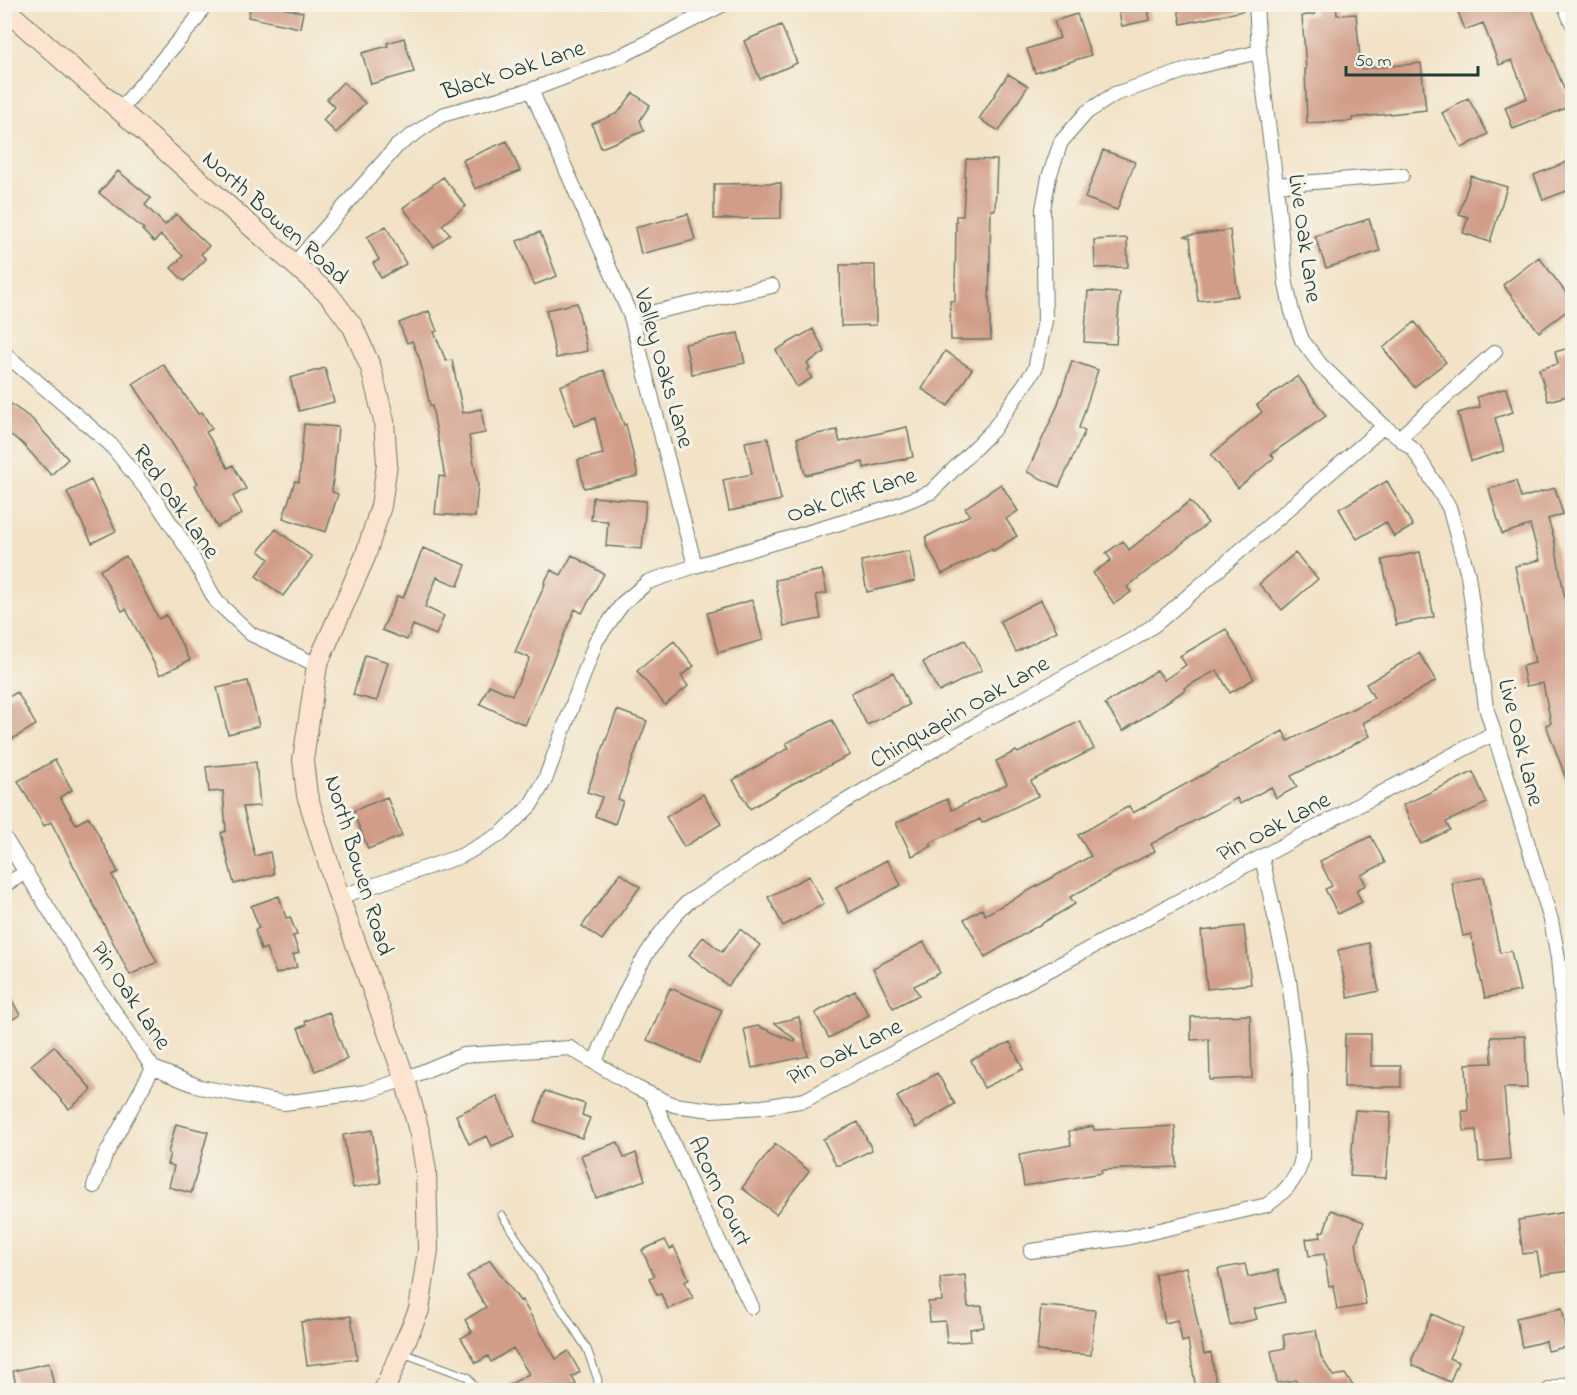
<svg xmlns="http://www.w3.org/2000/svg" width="1577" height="1395" viewBox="0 0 1577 1395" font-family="'Indie Flower',sans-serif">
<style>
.building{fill:#d19d88}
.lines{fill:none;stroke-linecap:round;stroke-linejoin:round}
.lane-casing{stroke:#697767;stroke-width:9}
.street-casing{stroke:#697767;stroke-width:16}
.secondary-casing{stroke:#697767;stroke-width:22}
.lane{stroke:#fff;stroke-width:7}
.street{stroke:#fff;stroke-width:14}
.secondary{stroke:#fde4d0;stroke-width:20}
.labels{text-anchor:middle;stroke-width:6;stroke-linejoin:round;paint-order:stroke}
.street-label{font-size:24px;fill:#1f3d34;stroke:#f7f3e8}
</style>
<rect width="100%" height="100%" fill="#f7f3e8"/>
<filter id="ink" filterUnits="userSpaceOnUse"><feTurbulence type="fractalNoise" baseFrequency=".0167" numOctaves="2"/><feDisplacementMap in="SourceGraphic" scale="12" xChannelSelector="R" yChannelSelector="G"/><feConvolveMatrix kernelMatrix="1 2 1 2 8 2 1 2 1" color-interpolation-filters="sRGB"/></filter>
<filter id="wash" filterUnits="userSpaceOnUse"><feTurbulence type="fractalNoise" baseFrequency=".008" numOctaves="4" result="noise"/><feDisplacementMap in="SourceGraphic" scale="24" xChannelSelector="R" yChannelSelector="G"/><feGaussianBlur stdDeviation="1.35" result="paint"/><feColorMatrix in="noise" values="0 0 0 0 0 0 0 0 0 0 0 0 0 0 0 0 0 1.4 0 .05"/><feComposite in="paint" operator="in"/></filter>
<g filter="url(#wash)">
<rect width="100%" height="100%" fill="#f2e2c6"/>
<g id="blocks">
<path class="building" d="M251,4H286L285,9L303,12L300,28L248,17Z
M1117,4H1147L1150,20L1122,26Z
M1177,4H1242L1243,11L1181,24Z
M1315,4H1336L1337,15L1356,14L1361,69L1421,63L1426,110L1352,118V121L1307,123L1305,69H1306L1302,16L1315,14Z
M1468,4H1530L1571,106L1513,129L1505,107L1527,98L1512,60L1499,65L1483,23L1465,30L1457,9Z
M1077,14L1091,55L1035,73L1027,49L1060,38L1054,21Z
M781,25L797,63L760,79L744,41Z
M404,38L414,72L371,84L362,53L388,46L387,43Z
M1008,74L1028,86L999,131L979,119Z
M343,82L365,103L336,133L323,120L335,107L327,99Z
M633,93L650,105L640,120L644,131L601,148L592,124L618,113Z
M1468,98L1488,134L1462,148L1442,113Z
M507,141L520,171L475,189L463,160Z
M1103,150L1135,162L1117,210L1085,198Z
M966,159L997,160L995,210H991L989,300L991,340H951L950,301H955L956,216H963Z
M1572,160V189L1543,200L1534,175Z
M118,171L151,198L145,205L165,225L176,214L209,246L201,254L206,259L184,281L171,268L183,256L161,235L154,242L142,230L144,229L99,193Z
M1471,176L1507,187L1490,242L1463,233L1468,217L1459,214Z
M443,177L466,206L442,225L450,234L434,247L403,208Z
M781,183V218L714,219V184Z
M688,214L695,240L641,254L635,228Z
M1369,219L1380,251L1326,268L1315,236Z
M386,226L406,264L381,278L373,263L379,260L367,237Z
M1230,230L1238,296L1198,301L1190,238L1184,236Z
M540,232L557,276L534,285L517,241Z
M1127,238L1128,267L1095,268L1094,240Z
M1539,257L1572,301V307L1539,332L1503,285Z
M840,265H875L876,325L841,326Z
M1088,291L1120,293L1116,344L1084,342Z
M577,303L587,351L556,358L546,310Z
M429,311L437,331L434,332L446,361L452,360L463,413L481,409L485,433L469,436L478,485L475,517L435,514L439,476L445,477L432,406H430L420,360L412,341L407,343L399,323Z
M1415,322L1446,362L1414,387L1383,348Z
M813,329L825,352L807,363L810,368L807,370L812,378L797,387L776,350Z
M738,333L745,363L692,374L685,344Z
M1572,347V399H1568L1567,396L1548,401L1539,369L1558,364L1555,352Z
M945,351L972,369L948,406L922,389Z
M1072,361L1098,370L1079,428L1085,431L1059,487L1027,472L1057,407Z
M163,364L198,414L202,412L212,429L206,432L228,468L233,465L246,489L233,496L242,514L217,527L195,485L198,483L133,384Z
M325,368L334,402L299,411L290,378Z
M604,370L624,425L626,424L638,476L584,488L578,460L603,454L595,418L574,426L560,386Z
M1298,376L1326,416L1271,454L1274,458L1238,488L1211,455L1262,412L1257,405Z
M1506,388L1513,412L1495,418L1504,451L1471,461L1458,413L1480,407L1477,397Z
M4,399L32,419L68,459L51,475L22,443L4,430Z
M304,424L338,427L332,492L338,494L326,532L283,518L295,481L299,482Z
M907,427L913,457L864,468L863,462L805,475L797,438L837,430L840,442Z
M768,438L781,500L729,511L723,480L752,474L745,442Z
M91,480L116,531L92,543L67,492Z
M1387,481L1413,526L1394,537L1386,522L1357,539L1339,509Z
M1516,481L1521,498L1555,488L1563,514L1548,519L1554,538L1572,639V792H1571L1546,725L1551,723L1543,683L1526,686L1522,666L1535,663L1515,566L1540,560L1530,525L1502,534L1489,489Z
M1001,484L1018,511L1006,519L1017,536L993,551L992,549L942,574L926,543V537L970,515L965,508Z
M593,497L646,501L642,549L606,546L608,521L591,520Z
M1190,501L1208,523L1127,587L1131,592L1114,604L1093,573L1111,560L1106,553L1123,541L1129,550Z
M276,529L312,557L283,596L256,576L269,559L259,551Z
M423,548L466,565L458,586L437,577L425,607L444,616L436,635L413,625L407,640L382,630L397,596L403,598Z
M909,551L915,581L867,592L861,561Z
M1420,552L1434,617L1396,625L1382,560Z
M1295,553L1318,579L1282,610L1259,584Z
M572,555L604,574L582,613L575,609L525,725L480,704L489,685L512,695L530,658L515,652L545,584L544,583L551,570L561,575Z
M126,556L159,619L166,615L190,660L160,675L126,609L122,611L100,570Z
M822,570L827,593L816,595L821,619L784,626L775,580Z
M752,600L763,640L718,653L707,613Z
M1041,600L1057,631L1016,652L1000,621Z
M1226,629L1254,679L1230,693L1217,670L1184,688L1185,690L1123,731L1105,704L1157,670L1164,680L1186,665L1180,656Z
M965,640L982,670L939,692L923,662Z
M674,641L694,666L681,676L688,686L665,705L637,671Z
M1419,653L1436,681L1363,723L1370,736L1291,776L1297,787L1276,798L1271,787L1240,804L1237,798L1151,844L1155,851L1070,897L1075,904L985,957L964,919L982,909L985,915L1091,856L1078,835L1129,806L1133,813L1283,731L1288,741L1374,698L1366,684Z
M365,655L388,662L377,701L353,695Z
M893,672L909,705L867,725L851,693Z
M248,681L259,726L228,734L217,688Z
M17,692L36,725L11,740L4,729V700Z
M617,710L647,721L618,799L623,801L615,824L595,816L602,797L587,792Z
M832,720L850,755L792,784L750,809L733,780L789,748L786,743Z
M1080,721L1094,749L1031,781L1038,796L982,823L980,819L930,843L932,846L912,856L896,823L947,799L952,810L1007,784L996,761L1016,751L1018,753Z
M55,760L72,790L60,797L76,824L89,817L118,872L112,875L157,962L130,975L51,822L44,826L18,781Z
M256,762L260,806L243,807L255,856L270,852L274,874L234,884L221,833L226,831L223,791L209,792L206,767Z
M1473,772L1487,803L1446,822L1450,830L1421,844L1403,805Z
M703,794L721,824L684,847L666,817Z
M387,797L402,836L368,849L353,811Z
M1371,836L1385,863L1361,875L1366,885L1356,890L1362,902L1338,914L1325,889L1332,886L1320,861Z
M887,860L901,885L849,913L836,887Z
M620,873L640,887L602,940L582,926Z
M809,876L824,904L783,926L768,897Z
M1484,877L1500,953L1511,951L1520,991L1485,998L1471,934L1463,936L1452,883Z
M279,896L286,918L290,917L297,935L293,936L299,953L293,955L297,967L276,974L266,948L261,950L255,930L259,928L251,906Z
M1244,926L1251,984L1207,989L1201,931Z
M740,929L760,945L728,986L689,955L703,937L722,952Z
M924,942L940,973L914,986L919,995L893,1008L873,968Z
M1369,943L1379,991L1348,998L1338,950Z
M4,986L20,1015L4,1024Z
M670,988L722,1010L699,1063L647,1040Z
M855,991L869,1015L829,1038L815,1013Z
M329,1012L347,1059L315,1071L298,1028L306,1025L305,1021Z
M1250,1015L1252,1078L1210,1080L1209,1039L1191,1040V1017Z
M799,1017L808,1056L752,1068L744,1029L758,1026L795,1042L796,1040L775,1023Z
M1345,1034H1371V1066H1401V1087H1344Z
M1525,1036L1527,1088H1504L1510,1159L1479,1162L1476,1130L1464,1131L1462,1111H1468L1466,1064L1492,1063L1491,1037Z
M1010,1042L1023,1069L984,1088L971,1060Z
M54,1046L92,1090L69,1109L31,1065Z
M937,1073L955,1104L916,1128L897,1097Z
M545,1091L585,1104L582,1115L590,1118L582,1138L535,1122Z
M497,1096L515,1136L492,1146L487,1136L469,1144L456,1115Z
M1355,1110L1391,1112L1386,1178L1350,1176Z
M858,1122L872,1150L841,1165H836L823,1139Z
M176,1124L208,1132L191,1193L169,1187L174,1166L167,1164L170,1154L168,1153Z
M1093,1126L1094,1130L1175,1126L1177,1167L1101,1170L1102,1173L1024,1186L1019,1155L1071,1145L1069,1131Z
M372,1130L381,1183L353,1188L343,1135Z
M618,1142L624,1158L636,1153L645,1180L596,1198L581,1155Z
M775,1144L809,1171L776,1214L742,1188Z
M1331,1210L1364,1222L1356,1243L1366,1305L1337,1310L1333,1285L1329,1286L1324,1254L1309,1256L1306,1239L1321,1237L1320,1232L1324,1231Z
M1572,1211V1239L1563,1240L1568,1271L1541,1275L1537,1252L1523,1254L1518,1220Z
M665,1240L670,1249L674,1247L689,1279L685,1282L693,1298L668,1309L661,1294L657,1295L649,1278L654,1276L642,1250Z
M490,1260L520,1301L522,1300L556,1359L568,1351L580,1372L572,1377L576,1384L565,1390H500L529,1374L513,1348L491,1362L488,1356L476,1363L461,1338L472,1332L465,1320L486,1307L467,1276Z
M1245,1264L1248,1277L1278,1270L1285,1302L1254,1309L1257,1319L1230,1325L1218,1269Z
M1186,1267L1204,1354L1211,1353L1217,1390H1196L1188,1340L1182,1342L1178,1320L1165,1323L1155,1274Z
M965,1275L968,1307L982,1306L984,1327L970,1329L971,1341L947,1343L945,1321L930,1322L928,1302L942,1301L940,1278Z
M1041,1306L1095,1310L1091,1355L1037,1351Z
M1562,1308L1570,1346L1548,1351L1546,1341L1522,1347L1516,1318Z
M1432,1314L1463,1328L1449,1358L1458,1362L1450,1382L1412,1365V1359Z
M351,1316L357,1359L307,1365L301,1322Z
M1316,1330L1321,1357L1333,1376L1345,1374L1356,1390H1298L1296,1380L1277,1383L1271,1351L1285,1348L1283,1335Z
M49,1363L55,1390H17L13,1371Z"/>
</g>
</g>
<g filter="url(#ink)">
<use href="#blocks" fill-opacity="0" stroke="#697767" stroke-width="1.5"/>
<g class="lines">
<g class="lane-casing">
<path id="lane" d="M502,1215L587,1349L598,1380L597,1390
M403,1353L468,1377L476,1390"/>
</g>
<g class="street-casing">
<path id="street" d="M1256,4L1259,52L1276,185L1286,284L1292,312L1302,340L1320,364L1384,426L1414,450L1449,507L1468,575L1486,707L1551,920L1558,958L1571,1108
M1564,4L1572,23
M531,90L631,317L695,566
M119,111L195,21L205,4
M1276,185L1402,175
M294,264L397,146L442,115L531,90L621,56L724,4
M631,317L772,286
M4,353L110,444L155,500L189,551L216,601L251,634L317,665
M1399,438L1495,352
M4,837L92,979L153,1068L200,1087L284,1103L366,1092L405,1079L463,1055L570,1048L637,1088L674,1105L712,1110L763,1107L805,1100L1494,733
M4,885L27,872
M339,897L461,856L501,834L530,806L545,780L596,641L623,603L648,582L695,566L887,509L931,492L993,430L1035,369L1045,321L1043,209L1049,177L1061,142L1087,112L1115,94L1199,66L1259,52
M595,1062C619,1004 642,947 688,902L834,808L981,722L1137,637L1157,623L1384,426
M651,1094L697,1198L752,1307
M94,1186L105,1156L153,1068
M1031,1251L1126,1238L1267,1205C1284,1193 1300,1177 1302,1156L1300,1071L1289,980L1262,858
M1549,1390L1572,1383"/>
</g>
<g class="secondary-casing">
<path id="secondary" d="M4,8L329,295L353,327L371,368L384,421L387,464L381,506L365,557L317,665L303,760L307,795L339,897L405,1079L420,1135L426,1171L428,1250L419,1310L384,1390"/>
</g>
<use href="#lane" class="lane"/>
<use href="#street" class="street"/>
<use href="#secondary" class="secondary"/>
</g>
</g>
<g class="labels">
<g class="street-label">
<text transform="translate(513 69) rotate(-18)" y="8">Black Oak Lane</text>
<text transform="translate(276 217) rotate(42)" y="8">North Bowen Road</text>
<text transform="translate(1306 238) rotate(82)" y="8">Live Oak Lane</text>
<text transform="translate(665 368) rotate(74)" y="8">Valley Oaks Lane</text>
<text transform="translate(851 494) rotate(-18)" y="8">Oak Cliff Lane</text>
<text transform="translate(177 501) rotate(55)" y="8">Red Oak Lane</text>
<text transform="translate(959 711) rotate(-30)" y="8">Chinquapin Oak Lane</text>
<text transform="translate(1522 742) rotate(76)" y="8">Live Oak Lane</text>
<text transform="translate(1273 826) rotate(-28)" y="8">Pin Oak Lane</text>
<text transform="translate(360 865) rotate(73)" y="8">North Bowen Road</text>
<text transform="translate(132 995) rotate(56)" y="8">Pin Oak Lane</text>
<text transform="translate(844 1051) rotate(-26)" y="8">Pin Oak Lane</text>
<text transform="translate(721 1191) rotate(65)" y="8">Acorn Court</text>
</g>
</g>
<rect width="1577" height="1395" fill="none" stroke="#f7f3e8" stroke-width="24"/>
<path d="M1346 66v9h132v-9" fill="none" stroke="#1f3d34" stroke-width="3"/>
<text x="1355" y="66" font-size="18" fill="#1f3d34" stroke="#f7f3e8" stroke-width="4.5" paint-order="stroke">50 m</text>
</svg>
